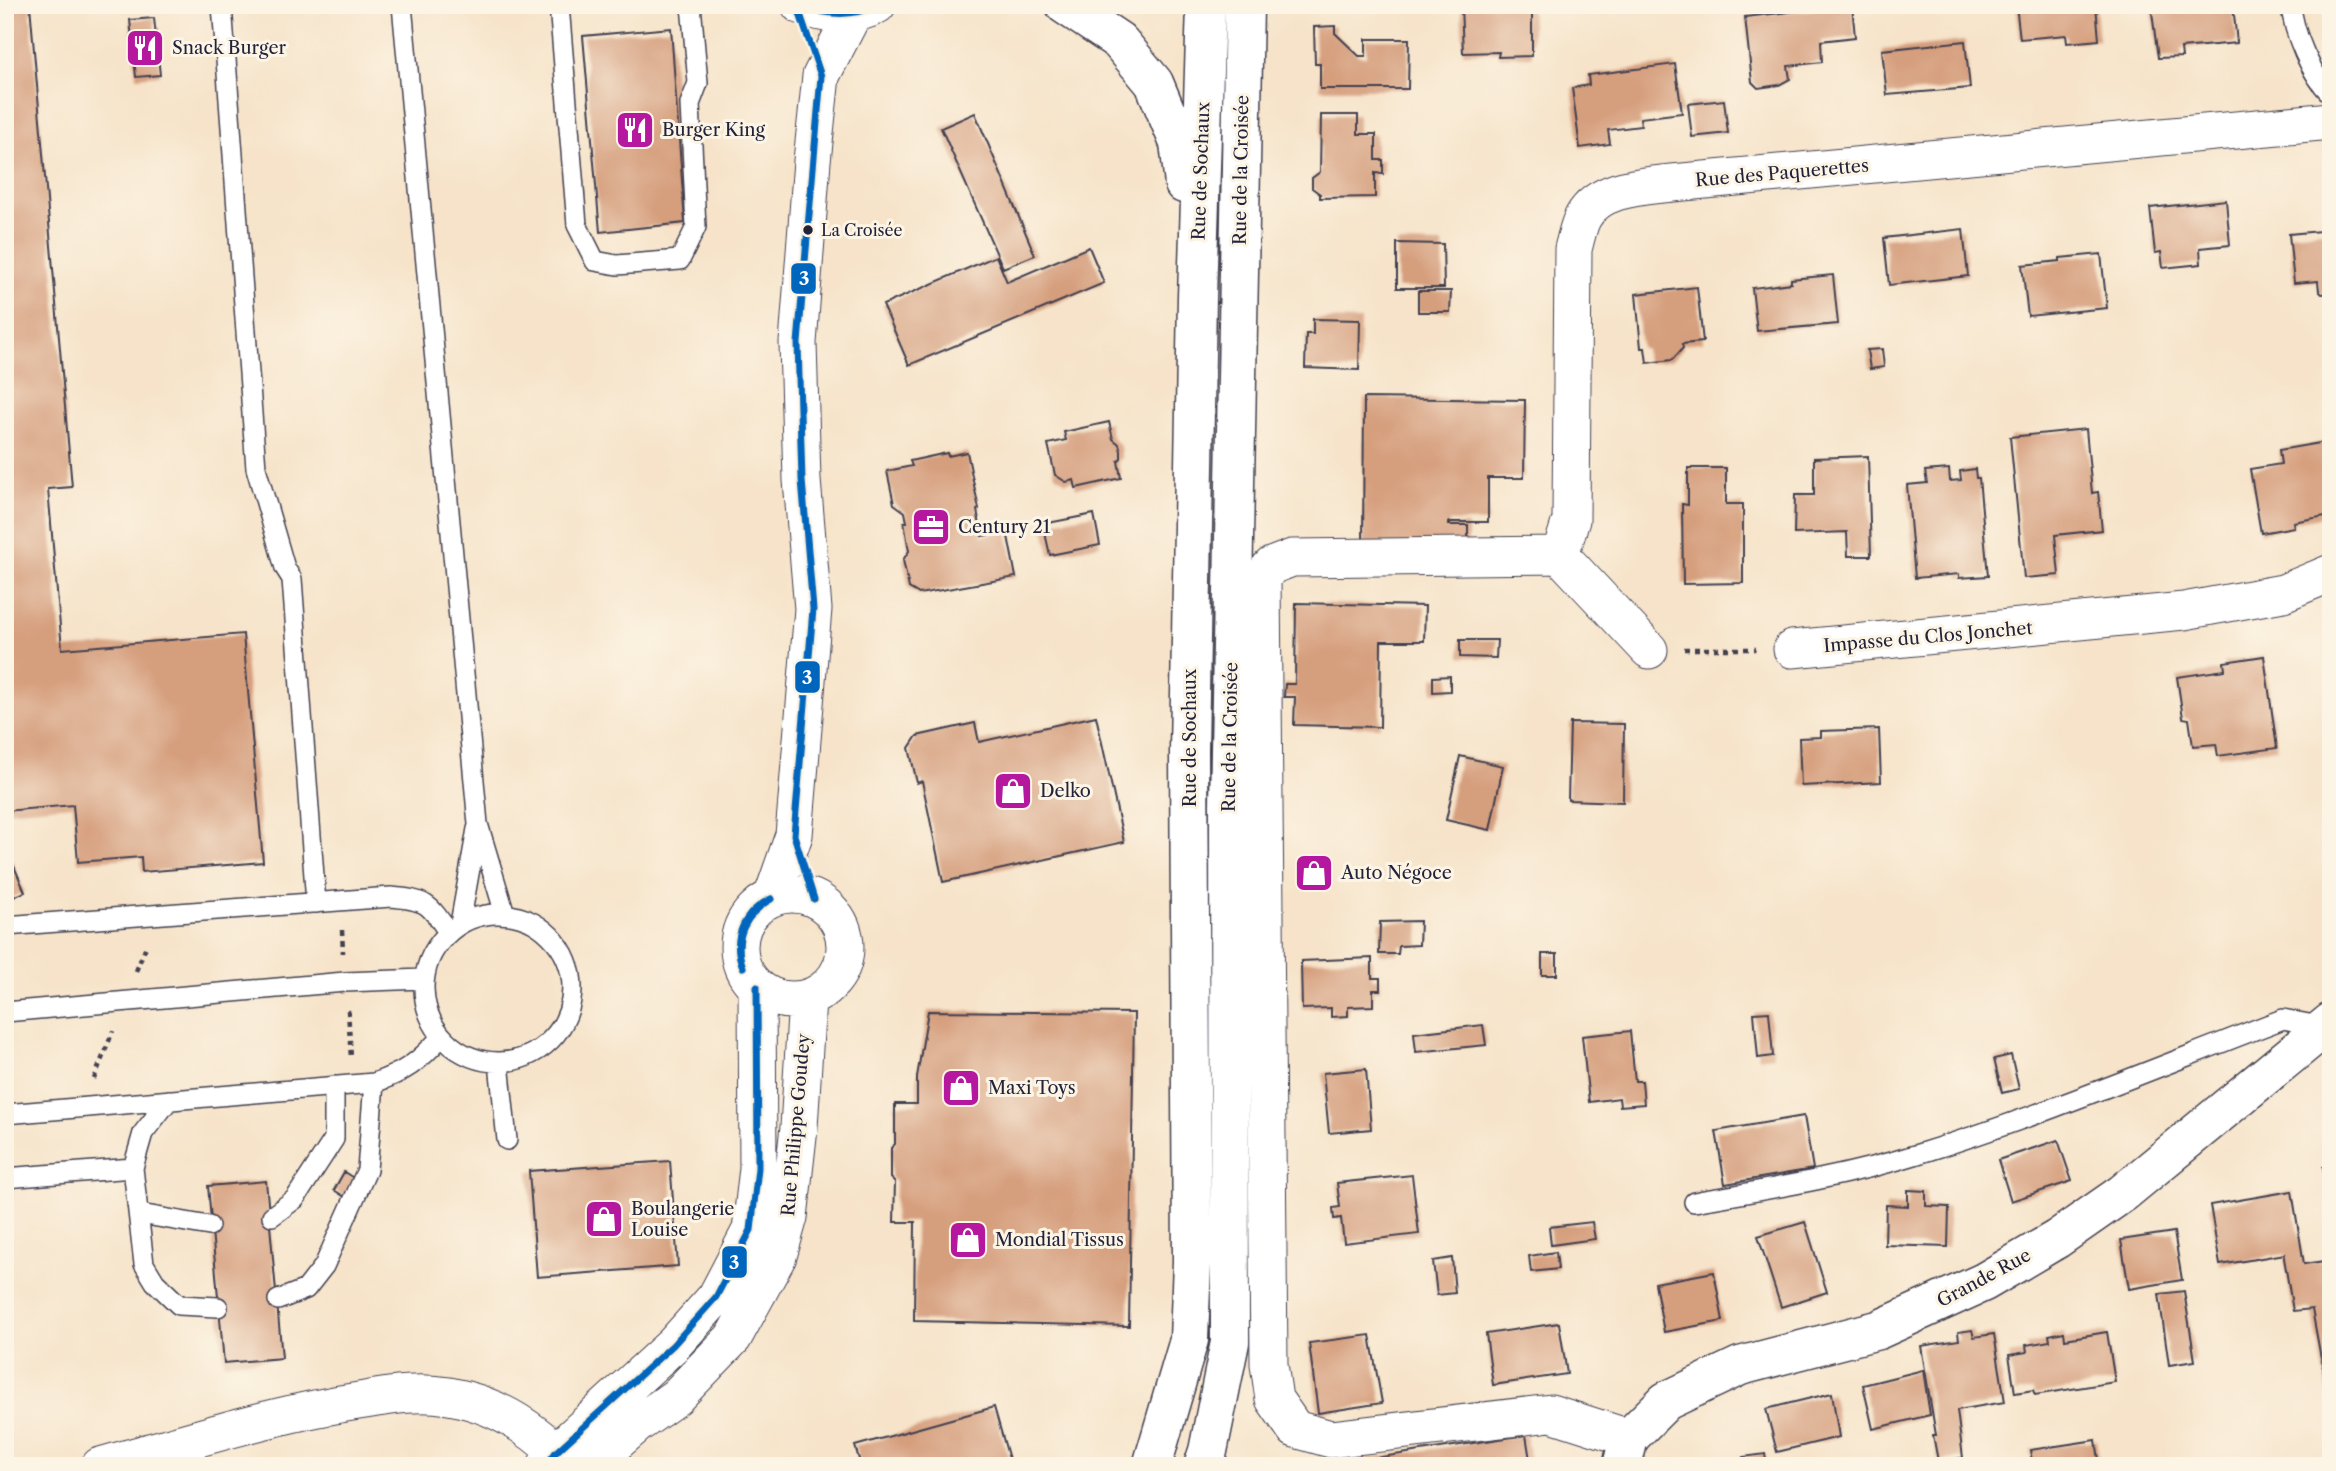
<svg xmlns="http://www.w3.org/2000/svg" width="2336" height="1471" viewBox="0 0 2336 1471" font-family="'Libre Caslon Text',serif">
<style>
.building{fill:#d59e7d}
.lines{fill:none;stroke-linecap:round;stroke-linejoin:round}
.lane-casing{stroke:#423f50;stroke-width:22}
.street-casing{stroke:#423f50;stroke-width:39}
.secondary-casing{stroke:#423f50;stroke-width:41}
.primary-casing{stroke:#423f50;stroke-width:41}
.path{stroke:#423f50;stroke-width:4.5;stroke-dasharray:5 5;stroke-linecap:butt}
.lane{stroke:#fff;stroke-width:19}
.street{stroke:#fff;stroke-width:37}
.secondary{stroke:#fff;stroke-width:38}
.primary{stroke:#fff;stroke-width:38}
.bus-1-casing{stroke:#fcf5e5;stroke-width:12}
.bus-1{stroke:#0065bd;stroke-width:7}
.bus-dot{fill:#22223b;stroke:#fcf5e5;stroke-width:2.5}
.labels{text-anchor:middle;stroke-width:6;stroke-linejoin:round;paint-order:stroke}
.bus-label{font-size:16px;fill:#22223b;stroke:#fcf5e5;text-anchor:start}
.poi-label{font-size:18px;fill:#22223b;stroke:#fcf5e5;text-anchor:start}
.street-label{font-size:18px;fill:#22223b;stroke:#fcf5e5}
.line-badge{stroke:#fcf5e5;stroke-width:2.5}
.badge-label{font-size:19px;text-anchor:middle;font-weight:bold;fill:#fff}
</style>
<rect width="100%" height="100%" fill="#fcf5e5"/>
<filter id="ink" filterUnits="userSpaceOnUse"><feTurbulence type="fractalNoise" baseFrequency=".0143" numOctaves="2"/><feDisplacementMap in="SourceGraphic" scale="14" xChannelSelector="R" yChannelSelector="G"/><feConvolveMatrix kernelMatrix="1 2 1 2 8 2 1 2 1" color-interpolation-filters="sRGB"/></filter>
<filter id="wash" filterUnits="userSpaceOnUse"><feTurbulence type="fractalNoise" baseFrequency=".00686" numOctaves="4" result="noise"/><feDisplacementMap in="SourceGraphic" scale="28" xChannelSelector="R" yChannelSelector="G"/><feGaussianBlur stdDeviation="1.57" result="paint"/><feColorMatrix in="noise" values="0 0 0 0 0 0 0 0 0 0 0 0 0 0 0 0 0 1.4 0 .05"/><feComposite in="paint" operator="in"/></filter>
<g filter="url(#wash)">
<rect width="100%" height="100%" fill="#f6e3c9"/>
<g id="blocks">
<path class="building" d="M5,5H30L72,487L48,489L62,649L243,634L263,862L142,872L141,857L78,862L73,805L5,811Z
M1461,5H1532V56L1498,57L1499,52L1463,53Z
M1816,5H1852L1855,37L1821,41L1822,62L1788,66L1790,79L1779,85L1758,88L1752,82L1745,17L1817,9Z
M2016,5H2096L2099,40L2067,43L2066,35L2020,39Z
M2151,5H2233L2237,43L2181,48L2182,57L2158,58Z
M154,18L160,75L136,77L130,20Z
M1335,26V33L1359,56H1366V39H1409L1408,89H1320V64H1315L1314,27Z
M671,28L685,223L600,232L583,36Z
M1965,41L1970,88L1887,95L1882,50Z
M1675,64L1682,113L1640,118L1641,126L1608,130L1610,144L1580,148L1572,88L1589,85L1588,75Z
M1724,100L1728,133L1692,137L1688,104Z
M975,113L1035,255L1003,268L941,128Z
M1321,115H1358V134H1376V160H1383V174L1375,173V197L1320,198V194L1312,188V178L1320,172Z
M2226,200L2230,245L2200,248L2201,264L2163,268L2161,252L2155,253L2150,208Z
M1963,229L1968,276L1889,285L1884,238Z
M2331,230V293L2322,294L2319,291L2318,281L2294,283L2289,234Z
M1397,243L1443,244L1444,288H1397Z
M1089,247L1104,283L909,365L883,305L996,256L1007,282Z
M2101,254L2107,308L2028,316L2022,265L2060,261V258Z
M1833,275L1838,324L1757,331L1752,288L1791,283V279Z
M1697,287L1703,342L1682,344L1683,348L1672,360L1647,363L1645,348H1641L1636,294Z
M1418,291H1451L1450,312H1418Z
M1313,319L1360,320L1359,370L1305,368L1306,334H1313Z
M1882,349L1884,367L1870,369L1867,350Z
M1364,398L1525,400L1524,478H1488V522H1449V525H1468V549L1363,548Z
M1109,422L1113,439L1119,444L1121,451V458L1118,461L1121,478L1076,488L1074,480L1066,482L1055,475L1048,444L1066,440L1064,432Z
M2086,429L2092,493L2098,492L2102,530L2055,535L2059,575L2024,578L2010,437Z
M2331,441V515L2293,522L2294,527L2261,533L2250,469L2281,464L2279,450Z
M967,452L979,509L977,510L982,536L1007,531L1016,577L919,594L909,588L903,560L909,551L904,522H907L905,512L894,504L887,471L912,466L910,461L947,453L948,456Z
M1868,456L1871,556H1848L1847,532L1794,534L1795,495H1814V458Z
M1688,468H1726V504H1743V583L1683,584L1682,504L1688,505Z
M1949,469L1950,481L1961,480L1960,471L1975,469L1976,478H1979L1988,576L1959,578V574L1915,578L1907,485L1927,483L1925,471Z
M1094,514L1100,545L1050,555L1043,524Z
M1296,603L1425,606L1424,641H1381L1380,727L1294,725L1295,697H1284L1285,684H1295Z
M1460,640H1497L1496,658L1460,657Z
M2264,656L2277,748L2218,756L2216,744L2193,746L2189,719L2183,718L2177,677L2225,670L2224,662Z
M1450,676V691L1433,692V677Z
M1096,716L1124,842L943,882L922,781L917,783L909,748L917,736L975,723L979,742Z
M1570,723L1624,724L1623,802L1568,800Z
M1879,729L1881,782L1801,786L1799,738L1821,737V731Z
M1460,756L1503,766L1490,830L1446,820Z
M5,845L25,892L5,901Z
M1420,921L1419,945L1399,946L1398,954H1379L1380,922Z
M1542,954H1557V975H1542Z
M1372,958V978H1380V990H1373V1006L1348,1007V1016L1331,1017V1008L1302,1009L1301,961Z
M928,1011L1134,1013L1129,1326L914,1321L915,1222H894L895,1182L891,1178V1148L895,1144V1104H917V1077Z
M1769,1012L1773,1056L1758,1058L1754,1013Z
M1483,1025L1486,1045L1416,1052L1414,1033Z
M1630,1031L1635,1081H1642L1644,1104L1620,1106L1619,1098L1589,1102L1582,1036Z
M2011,1055L2019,1089L2002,1093L1994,1059Z
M1366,1069L1371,1129L1329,1133L1323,1073Z
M1804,1116L1813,1169L1725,1184L1716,1131Z
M2058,1140L2072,1181L2011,1201L1998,1160Z
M670,1161L678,1266L537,1277L529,1171Z
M2331,1166V1202H2329L2323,1167Z
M344,1172L355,1179L345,1197L334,1190Z
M1412,1175L1419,1234L1344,1243L1341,1218L1334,1219L1333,1208L1340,1207L1337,1183Z
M266,1181L282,1358L224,1363L208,1186Z
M1908,1190L1926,1191V1206L1949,1207L1948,1247L1885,1245L1886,1205L1908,1206Z
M2292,1191L2304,1264L2331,1260V1413L2312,1309L2293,1311L2284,1258L2285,1254L2220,1265L2210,1205Z
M1592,1222L1595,1239L1551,1245L1549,1227Z
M1805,1222L1827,1292L1781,1307L1758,1236Z
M2174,1232L2182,1280L2129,1289L2121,1240Z
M1556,1252L1558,1269L1531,1272L1529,1256Z
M1452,1258L1455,1293L1437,1295L1433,1261Z
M1714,1272L1723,1321L1664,1332L1655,1283Z
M2184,1291L2195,1361L2169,1365L2159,1294Z
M1559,1323L1567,1374L1493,1385L1486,1334Z
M1972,1330L1974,1337L1994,1334L2005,1402L1957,1410L1963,1458L1938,1461L1933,1435H1936L1921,1346L1959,1340L1958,1332Z
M2064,1332L2065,1339L2107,1332L2115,1382L2035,1395L2033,1390L2015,1393L2009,1355L2027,1352L2026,1345L2050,1341L2049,1335Z
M1370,1335L1382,1403L1318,1413L1309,1343Z
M1923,1370L1930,1415L1873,1429L1863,1385Z
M1832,1393L1839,1437L1777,1452L1766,1409Z
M994,1407L1011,1466H861L855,1446Z
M1526,1435L1531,1466H1335V1464Z
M2096,1440L2099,1460L2064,1466H2033L2030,1450Z
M1765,1454L1767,1466H1745L1743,1457Z"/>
</g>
</g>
<g filter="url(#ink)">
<use href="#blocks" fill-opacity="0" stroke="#423f50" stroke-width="2"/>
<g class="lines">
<g class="lane-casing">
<path id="lane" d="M222,5L256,468L285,568L292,579L316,903
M402,5L478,824L505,914
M559,5L577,225L595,261L617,265L680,260L696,227L690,104L698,83L691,5
M2291,5C2293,32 2311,75 2331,94
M424 988a74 74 0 1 1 148 0a74 74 0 1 1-148 0Z
M460,924L477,829
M5,926L391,897C426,900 429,903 448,932
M5,1012L345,982L423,979
M499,1063L507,1140
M5,1114L374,1083C405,1072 419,1062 441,1037
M133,1168L143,1133L169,1100
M5,1178L133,1168L144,1264L155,1282L179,1305L218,1307
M1694,1202C1769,1189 1845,1177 1918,1154C2042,1116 2162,1065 2283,1019L2324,1027
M140,1214L209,1226
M272,1216L295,1199L334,1139V1086
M278,1300L306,1289L324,1266L367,1170L374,1083"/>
</g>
<g class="street-casing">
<path id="street" d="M800,5C825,16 853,19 877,5
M1560,555L1292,558L1271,566L1262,578L1269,1364L1274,1399L1295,1429L1331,1439L1551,1413L1629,1438
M1560,555L1571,520L1573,249C1576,239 1578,226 1583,217C1598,190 1635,187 1662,184L2331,121
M1560,555L1649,650
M1792,649L2184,611L2283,593L2331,573
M739 947a53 53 0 1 1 106 0a53 53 0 1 1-106 0Z
M772,898L794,835L813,609L802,480L798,343L812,161L821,76L853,14
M100,1466C188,1442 275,1413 365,1400C393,1395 420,1391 449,1396C491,1403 525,1423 556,1452
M546,1466L556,1452L673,1345L716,1297L751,1230L758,1168L757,987
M589,1466L639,1423L676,1397L733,1338L778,1256L789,1217L799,1127L807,1000"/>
</g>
<g class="secondary-casing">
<path id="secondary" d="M1622,1466L1629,1438L1666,1401L1740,1366L1878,1330L1984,1282L2057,1239L2123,1193L2331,1022"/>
</g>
<g class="primary-casing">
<path id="primary" d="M1065,5L1119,41L1154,83L1179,143L1184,184
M1152,1466L1189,1340L1192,1261L1189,751L1197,297L1206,5
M1203,1466L1208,1451L1230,1342L1229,805L1244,5"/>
</g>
<path class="path" d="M1684,649H1756
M342,930L343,953
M136,971L147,944
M348,1010L351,1058
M94,1079L113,1031"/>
<use href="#lane" class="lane"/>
<use href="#street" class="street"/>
<use href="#secondary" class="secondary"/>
<use href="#primary" class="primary"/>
<g class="bus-1-casing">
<path id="bus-1" d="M797,5L821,76L798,343L802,480L813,609L794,835L814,899
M801,5C826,15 851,18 876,5
M743,967C731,939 744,912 771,899
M743,967C732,938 746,913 771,899
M546,1466L556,1452L673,1345L716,1297L751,1230L758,1168L757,987"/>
</g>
<use href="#bus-1" class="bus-1"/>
</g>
</g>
<defs>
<g id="restaurant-square" transform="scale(2.0125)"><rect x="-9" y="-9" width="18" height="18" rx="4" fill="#b5179e" stroke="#fcf5e5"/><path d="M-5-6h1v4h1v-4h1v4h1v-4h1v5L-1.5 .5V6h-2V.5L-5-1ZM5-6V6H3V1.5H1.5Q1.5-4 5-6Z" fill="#fff"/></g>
<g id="office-square" transform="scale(2.0125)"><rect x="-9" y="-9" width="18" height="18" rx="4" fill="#b5179e" stroke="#fcf5e5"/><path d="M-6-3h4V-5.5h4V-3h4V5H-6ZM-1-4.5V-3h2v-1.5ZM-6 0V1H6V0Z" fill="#fff"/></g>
<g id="shop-square" transform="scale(2.0125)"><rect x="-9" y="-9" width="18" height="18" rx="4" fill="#b5179e" stroke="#fcf5e5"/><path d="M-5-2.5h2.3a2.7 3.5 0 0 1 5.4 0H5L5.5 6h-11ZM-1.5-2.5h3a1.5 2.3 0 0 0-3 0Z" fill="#fff"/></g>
</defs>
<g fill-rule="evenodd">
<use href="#restaurant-square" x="145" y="48"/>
<use href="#restaurant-square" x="635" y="130"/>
<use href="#office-square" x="931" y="527"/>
<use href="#shop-square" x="1013" y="791"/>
<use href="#shop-square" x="1314" y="873"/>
<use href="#shop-square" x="961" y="1088"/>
<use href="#shop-square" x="604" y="1219"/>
<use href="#shop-square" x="968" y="1240"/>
</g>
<circle class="bus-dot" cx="808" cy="230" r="6"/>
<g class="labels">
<g class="bus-label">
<text x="821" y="236">La Croisée</text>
</g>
<g class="poi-label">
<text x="172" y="54">Snack Burger</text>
<text x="662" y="136">Burger King</text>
<text x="958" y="533">Century 21</text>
<text x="1040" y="797">Delko</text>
<text x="1341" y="879">Auto Négoce</text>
<text x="988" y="1094">Maxi Toys</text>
<text x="631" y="1215">Boulangerie<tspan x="631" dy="21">Louise</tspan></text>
<text x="995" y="1246">Mondial Tissus</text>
</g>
<g class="street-label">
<text transform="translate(1241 170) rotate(-89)" y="6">Rue de la Croisée</text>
<text transform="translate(1201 171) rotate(-88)" y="6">Rue de Sochaux</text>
<text transform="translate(1782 173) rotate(-5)" y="6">Rue des Paquerettes</text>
<text transform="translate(1928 637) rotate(-5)" y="6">Impasse du Clos Jonchet</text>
<text transform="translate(1230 737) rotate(-89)" y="6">Rue de la Croisée</text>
<text transform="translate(1190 738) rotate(-90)" y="6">Rue de Sochaux</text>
<text transform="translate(796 1125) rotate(-85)" y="6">Rue Philippe Goudey</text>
<text transform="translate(1984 1278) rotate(-28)" y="6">Grande Rue</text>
</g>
</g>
<g class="line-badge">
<rect x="790" y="262" width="27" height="33" rx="7" fill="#0065bd"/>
<rect x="794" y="660" width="27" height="34" rx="7" fill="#0065bd"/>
<rect x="721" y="1245" width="27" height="34" rx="7" fill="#0065bd"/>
</g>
<g class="badge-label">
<text x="804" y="285">3</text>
<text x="807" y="684">3</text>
<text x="734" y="1269">3</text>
</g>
<rect width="2336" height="1471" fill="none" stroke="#fcf5e5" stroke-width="28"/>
</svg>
